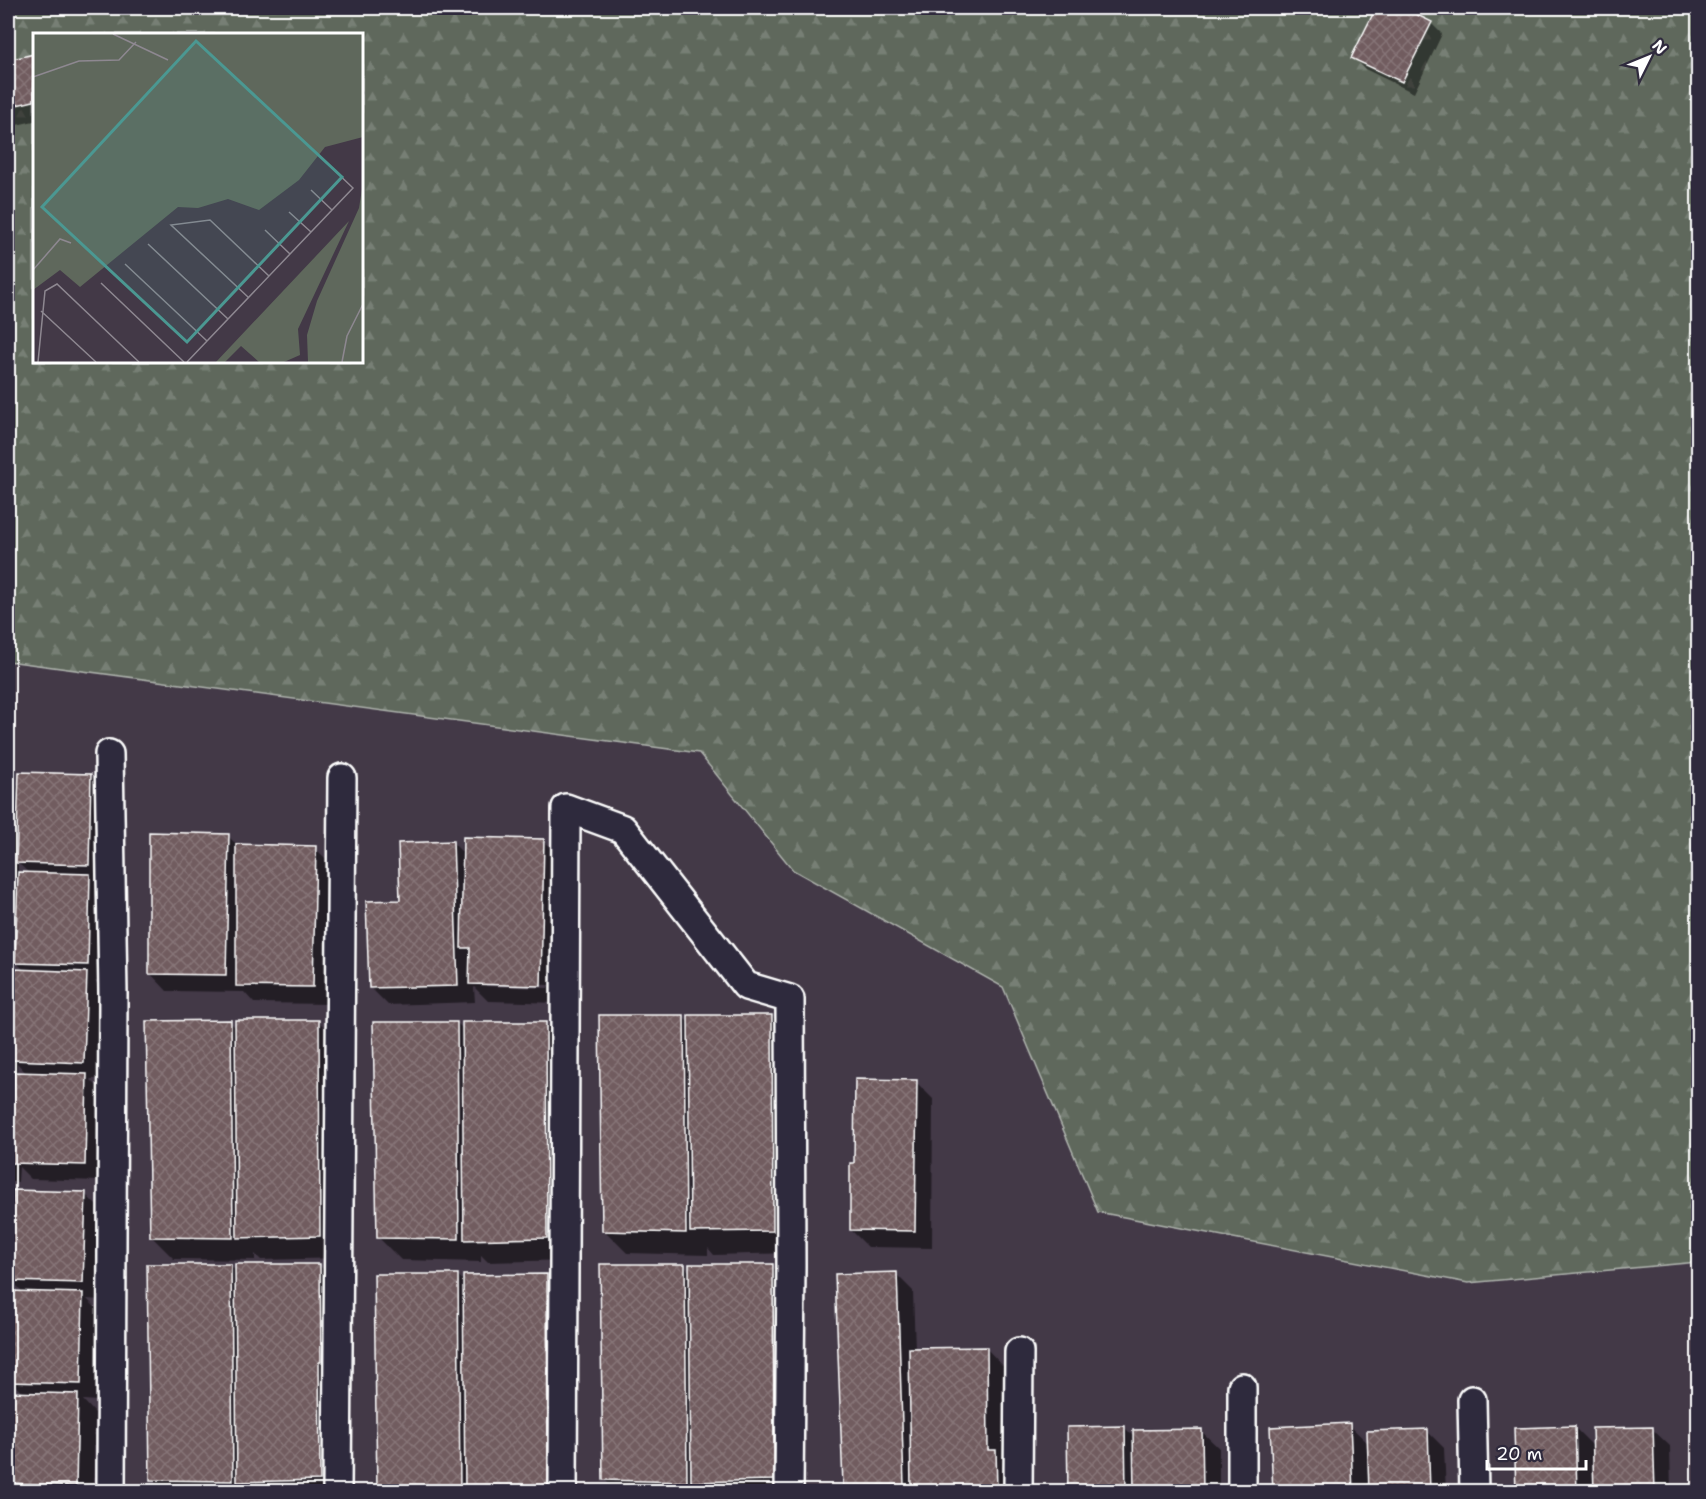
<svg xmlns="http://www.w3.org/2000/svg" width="1706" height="1499" viewBox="0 0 1706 1499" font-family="'Shantell Sans',sans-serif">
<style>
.forest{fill:url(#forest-firs);stroke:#afb4ae;stroke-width:1.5;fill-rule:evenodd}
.shadow{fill:#0007;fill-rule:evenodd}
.building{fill:url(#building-cross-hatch);stroke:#fff;stroke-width:1.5}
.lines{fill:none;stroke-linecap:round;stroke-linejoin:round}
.minor-casing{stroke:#fff;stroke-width:32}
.minor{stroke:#2f2a3d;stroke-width:27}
.inset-road{fill:none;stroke:#8e8891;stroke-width:1.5}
.view{fill:#4b9892;fill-opacity:0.15;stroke:#4b9892;stroke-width:3}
.inset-edge{fill:none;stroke:#fff;stroke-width:3}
</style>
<defs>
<pattern id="forest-firs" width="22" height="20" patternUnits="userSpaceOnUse" patternTransform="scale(1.5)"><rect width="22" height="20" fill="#5f685c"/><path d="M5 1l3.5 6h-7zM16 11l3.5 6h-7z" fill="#777f74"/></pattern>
<pattern id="building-cross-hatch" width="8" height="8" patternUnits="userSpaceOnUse" patternTransform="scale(1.5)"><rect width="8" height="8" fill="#715b5f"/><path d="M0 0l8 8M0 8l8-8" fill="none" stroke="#867477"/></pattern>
</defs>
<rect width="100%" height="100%" fill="#433947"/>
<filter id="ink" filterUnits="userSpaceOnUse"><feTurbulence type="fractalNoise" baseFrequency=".0167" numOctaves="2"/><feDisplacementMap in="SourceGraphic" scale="12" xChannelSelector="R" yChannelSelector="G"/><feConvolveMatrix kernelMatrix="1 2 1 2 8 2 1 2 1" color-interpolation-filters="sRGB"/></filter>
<g filter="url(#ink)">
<path class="forest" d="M8,8H1698V1262L1468,1283L1098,1212L1003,987L793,870L699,753L8,661ZM34,34H362V362H34Z"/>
<path class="shadow" d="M1378,8H1400L1431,23L1442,34L1414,93L1365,69L1353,57Z
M34,56V121L8,127V62Z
M90,775L108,793L106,882L95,881L107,893L104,982L95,981L104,990L101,1079H90L104,1093L101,1181L31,1179L19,1167L18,1182L8,1181V1080L15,1088L16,1078H8V978L15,986V976L8,975V776L20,788ZM18,863L29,873H18ZM10,878H19V886ZM16,962L25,971H16ZM17,1063L27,1074L17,1073Z
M228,836L238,846L315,848L332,865L330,1004L254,1003L244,992L167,991L150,973Z
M543,841L561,858L558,1003L488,1001L474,987L475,1002L388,1005L371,988L401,902L453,843L464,854ZM486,983L549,985L548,988L486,986Z
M772,1016L795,1039V1253L714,1255L708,1248V1255L627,1253L604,1230L683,1017L689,1023Z
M230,1022L237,1029L319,1022L341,1044L342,1258L261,1260L255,1254V1260L174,1259L151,1236Z
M457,1023L464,1030L545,1023L568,1046L569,1260L488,1262L481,1255V1262L401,1260L378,1237Z
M916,1082L933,1099L932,1248L868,1247L851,1230L856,1164Z
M85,1194L102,1211L100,1300L87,1299L100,1312L98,1401L83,1400L95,1413L93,1492H8V1302L12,1307L13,1300H8V1203L14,1209ZM14,1283L24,1293L14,1292ZM14,1384L23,1394H13Z
M319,1265L342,1288V1492H164L152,1479L231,1266L237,1272Z
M684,1266L690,1272L772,1266L795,1289L796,1492H617L605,1480Z
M896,1274L913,1291L915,1349L986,1348L1003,1366L1005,1461L1013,1492H850L844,1486Z
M458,1275L464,1282L546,1275L569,1298L570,1492H380L379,1490Z
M1349,1425L1369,1444L1427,1431L1444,1448L1446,1492H1274Z
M1125,1428L1134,1437L1201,1431L1219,1448V1492H1069Z
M1575,1428L1594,1447L1652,1429L1670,1446L1671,1492H1518Z"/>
<path class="building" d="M1376,8H1403L1432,22L1402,82L1351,58Z
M34,54V101L8,107V60Z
M19,772L91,774L89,865L16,863Z
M149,832L229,834L226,975L149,974Z
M463,837L544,839L541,986L469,984L470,948H461Z
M453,841L458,986L369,988L366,901L400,900L398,843Z
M236,844L316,846L313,987L236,986Z
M18,872L90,874L88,965L15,963Z
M14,969L87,972L84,1063L12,1060Z
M599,1015H684L686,1233L602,1231Z
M688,1015H772L773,1231L690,1232Z
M231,1020L233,1238L150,1237L146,1021Z
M235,1020H319L320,1236L237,1238Z
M373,1022H457L459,1239L377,1238Z
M462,1022H546L547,1238L464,1240Z
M14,1072L87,1074L85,1165L12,1163Z
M855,1079L917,1080L915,1231L850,1230V1163H854Z
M13,1190L86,1192L83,1283L11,1281Z
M147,1264H231L233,1481L150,1480Z
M235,1264H320L321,1362H319L320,1480L237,1482Z
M600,1264H685L687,1482L603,1480Z
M689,1264H773L774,1480L691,1482Z
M897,1272L904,1485L843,1486L835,1274Z
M374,1274H458L460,1492L377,1491Z
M547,1274L548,1490L465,1492L463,1275Z
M11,1291L83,1293L81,1384L9,1382Z
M987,1347L988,1450H996L997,1490L911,1491L909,1348Z
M8,1392L78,1394L76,1486L8,1483Z
M1350,1423L1353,1492H1273L1270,1427Z
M1125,1426L1126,1492H1068L1067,1427Z
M1575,1426L1577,1492H1516L1514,1428Z
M1653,1427L1655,1492H1594L1592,1428Z
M1202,1429L1203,1492H1134L1133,1430Z
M1428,1429L1430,1492H1369L1367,1431Z
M8,1489H52V1492H8Z"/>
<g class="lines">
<g class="minor-casing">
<path id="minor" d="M109,754L113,994L111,1492
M1242,1387V1492
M1472,1400L1474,1492
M337,1492L342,778
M563,1492L566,808L623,829L746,986L790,999L791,1265L789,1492
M1018,1492L1019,1352"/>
</g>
<use href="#minor" class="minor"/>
</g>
</g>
<g transform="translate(33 33)">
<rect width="330" height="330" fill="#433947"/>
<path d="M0,1H330V104L292,114L266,147L226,177L195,166L165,175L145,174L47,254L27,237L0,257ZM330,150V329H275L274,302L284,268L326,175ZM316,188L265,296L267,322L251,329H226L208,313L192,329H183Z" fill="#5f685c"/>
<path class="inset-road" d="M80,1L135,27M0,44L46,28L86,27L103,9M278,157L299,177M256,179L278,199M232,197L257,221M115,211L195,286M92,231L174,308M0,237L27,206L38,210M68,250L151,329M215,264L138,192L177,187L236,243M8,278L63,329M5,329L12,258L24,251L106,329M154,329L320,155L298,134M309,329L314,303L330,271"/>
<path class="view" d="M163,8L309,144L154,309L9,174Z"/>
<rect width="330" height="330" class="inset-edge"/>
</g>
<rect width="1706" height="1499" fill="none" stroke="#2f2a3d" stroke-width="30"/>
<rect x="15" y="15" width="1676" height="1469" fill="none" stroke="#fff" stroke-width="2" filter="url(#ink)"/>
<g transform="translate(1649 57) rotate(47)" stroke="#2f2a3d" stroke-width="4.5" paint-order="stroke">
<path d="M0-4.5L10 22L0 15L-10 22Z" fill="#ffffff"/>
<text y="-9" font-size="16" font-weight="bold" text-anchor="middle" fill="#ffffff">N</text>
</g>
<path d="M1487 1460v9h99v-9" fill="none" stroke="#ffffff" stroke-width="3"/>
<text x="1496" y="1460" font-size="18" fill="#ffffff" stroke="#2f2a3d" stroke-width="4.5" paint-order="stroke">20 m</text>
</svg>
